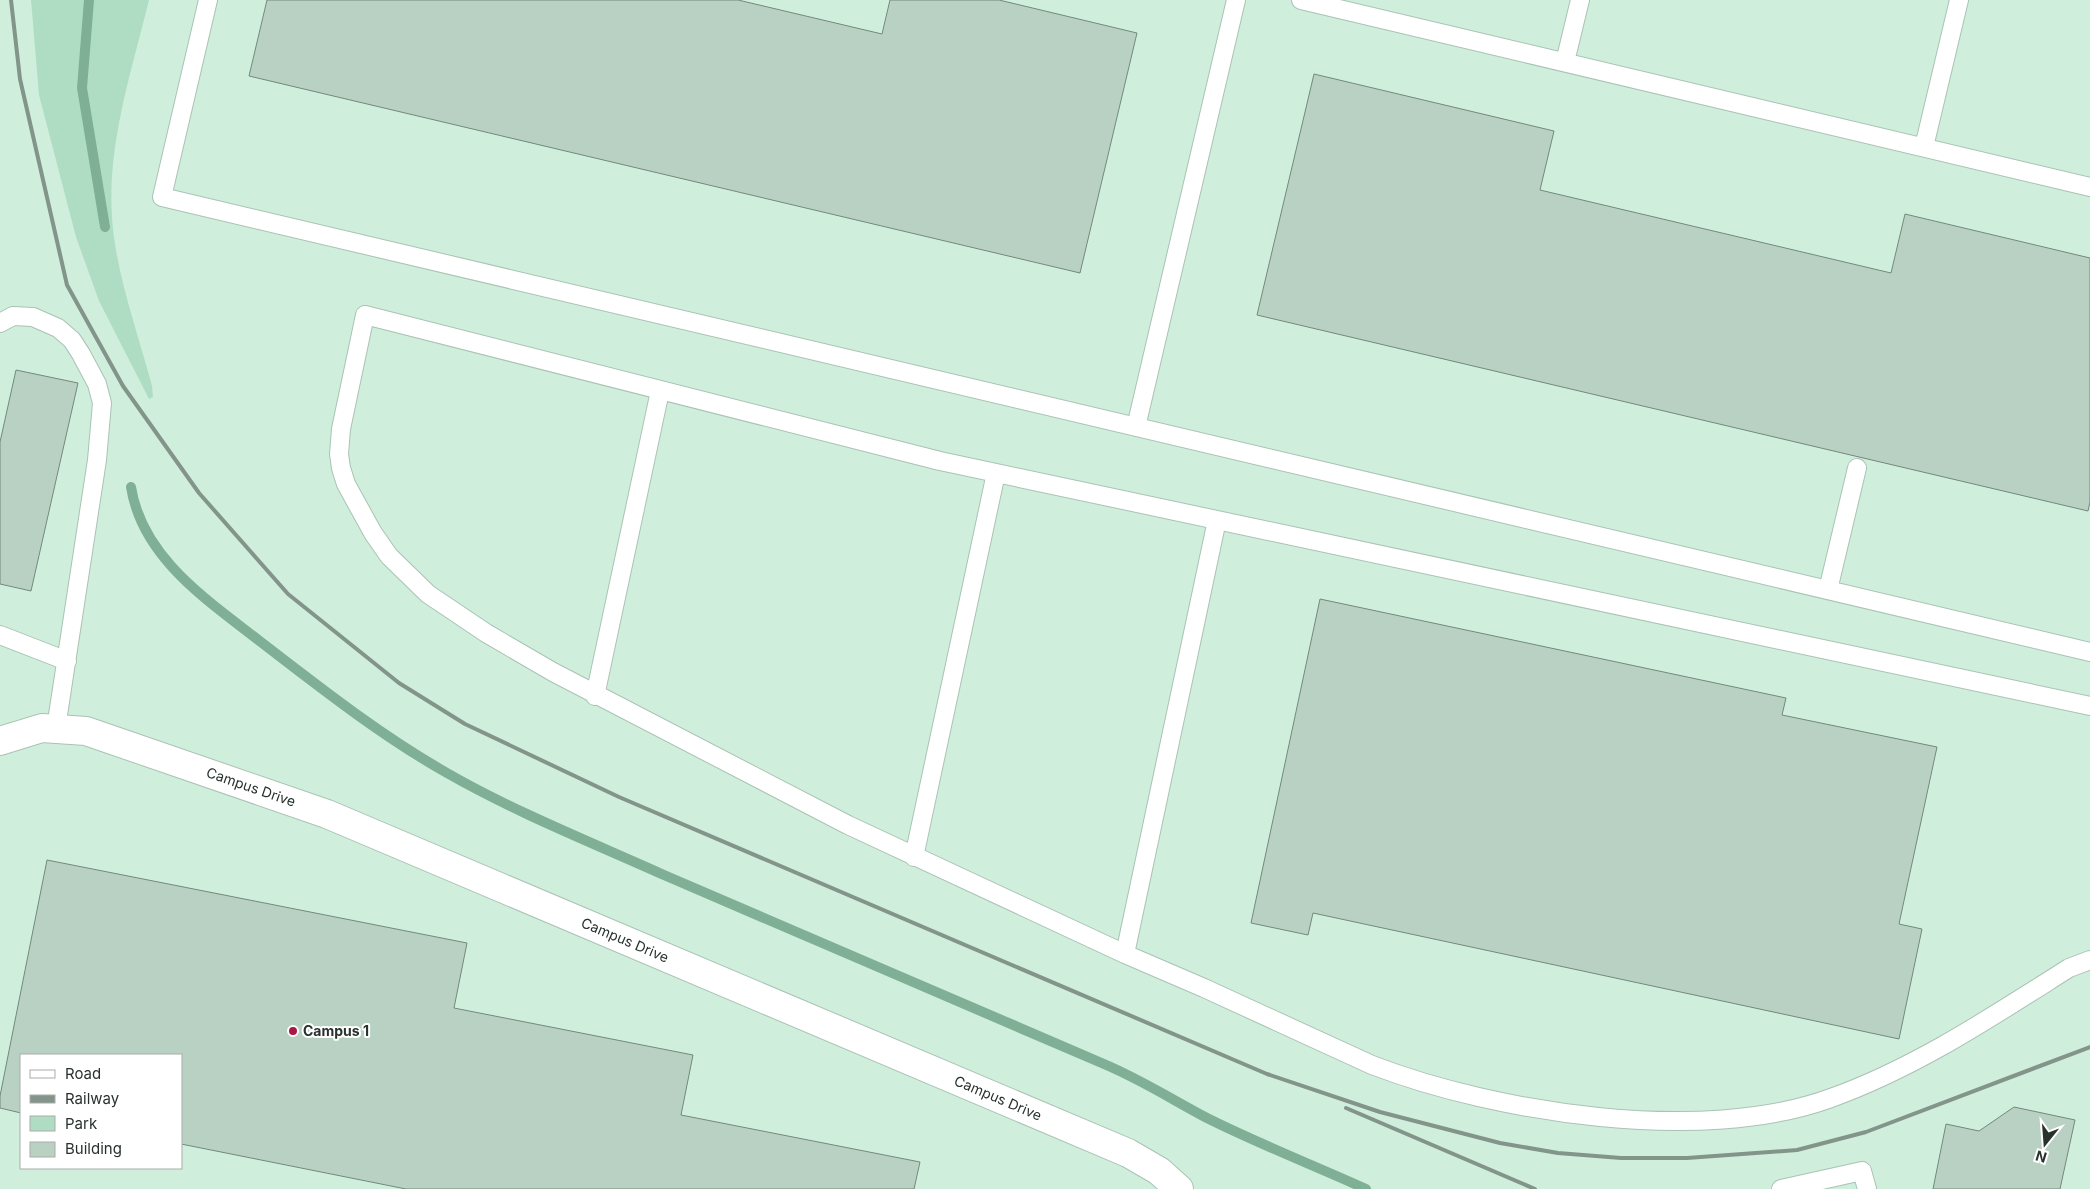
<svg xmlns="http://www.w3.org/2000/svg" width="2090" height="1189" viewBox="0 0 2090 1189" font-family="Inter,sans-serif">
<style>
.built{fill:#cfefdc;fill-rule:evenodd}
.green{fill:#afddc3}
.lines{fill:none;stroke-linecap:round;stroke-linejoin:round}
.stream{stroke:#7fb096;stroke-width:10}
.building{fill:#b9d1c3;stroke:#72897c}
.service-casing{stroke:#aac2b5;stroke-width:20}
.minor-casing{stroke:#aac2b5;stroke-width:30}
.service{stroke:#fff;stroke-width:18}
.minor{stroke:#fff;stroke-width:28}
.rail{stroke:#83948b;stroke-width:4}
.poi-dot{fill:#ab1645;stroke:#fff;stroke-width:2}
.labels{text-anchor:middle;stroke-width:4;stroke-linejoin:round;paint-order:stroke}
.street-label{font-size:14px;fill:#28322d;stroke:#fff}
.poi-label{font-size:14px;font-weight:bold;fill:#28322d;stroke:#fff;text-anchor:start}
</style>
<rect width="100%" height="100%" fill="#e1faeb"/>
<path class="built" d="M0,0H2090V1189H0ZM21,1055H181V1168H21Z"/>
<path class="green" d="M31,0H149C132,70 107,144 112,217C115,271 138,333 152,386L153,397L149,399L99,301L76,237L39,95Z"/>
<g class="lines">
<path class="stream" d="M89,0L82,88L105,227
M131,487C142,557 206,599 257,639C318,686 380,735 447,773C515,812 593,843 664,875C810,939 958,1000 1104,1064C1140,1079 1173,1100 1207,1118C1259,1144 1313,1165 1366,1189"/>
</g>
<path class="building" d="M267,0H738L882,34L890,0H999L1137,33L1080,273L249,76Z
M1314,74L1554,131L1540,190L1891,273L1905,214L2090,258V502L2088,511L1257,315Z
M16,370L78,383L31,591L0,584V442Z
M1320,599L1786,698L1782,715L1937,747L1899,924L1922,929L1899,1039L1313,913L1308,935L1251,923Z
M47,860L467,943L454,1008L693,1055L681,1115L920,1162L914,1189H406L181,1144V1055H21V1113L0,1108V1096Z
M2014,1107L2075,1120L2060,1189H1933L1946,1124L1979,1131Z"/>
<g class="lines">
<g class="service-casing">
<path id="service" d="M208,0L162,197L2090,652
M1301,0L2090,187
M1565,62L1580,0
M1924,147L1959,0
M0,323L13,316L33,317L58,328L72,340L81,354L97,384L102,403L97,460L56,728
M1136,427L1236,0
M1828,590L1857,468
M0,635L67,661
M595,696L660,391
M2090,706L940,461L365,315L341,429L339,454L341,468L346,484L373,533L389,556L428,594L486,633L553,672L848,825L1125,954L1204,988L1372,1065C1497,1113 1703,1145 1831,1098C1917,1067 1993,1016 2069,968L2090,960
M914,857L996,473
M1125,954L1217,520
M1781,1189L1862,1171L1867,1189"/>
</g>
<g class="minor-casing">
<path id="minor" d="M0,741L42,728L86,731L327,814L1128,1153L1159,1171L1179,1189"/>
</g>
<use href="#service" class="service"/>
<use href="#minor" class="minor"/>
<path class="rail" d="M11,0L20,79L67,285L123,386L199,493L288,594L399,683L465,724L619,797L1267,1074L1380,1112L1500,1143L1558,1153L1621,1158H1687L1797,1150L1866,1132L2090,1047
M1346,1108L1535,1189"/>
</g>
<circle class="poi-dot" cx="293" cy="1031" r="5"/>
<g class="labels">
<g class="street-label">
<text transform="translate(251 787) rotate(19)" y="5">Campus Drive</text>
<text transform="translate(625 940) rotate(23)" y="5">Campus Drive</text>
<text transform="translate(998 1098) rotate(23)" y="5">Campus Drive</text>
</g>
<g class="poi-label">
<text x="303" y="1036">Campus 1</text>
</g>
</g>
<rect x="20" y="1054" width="162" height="115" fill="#ffffff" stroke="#a9adab"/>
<rect x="30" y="1070" width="25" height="8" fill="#ffffff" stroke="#a9adab"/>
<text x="65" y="1079" font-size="15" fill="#28322d">Road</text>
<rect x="30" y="1095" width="25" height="8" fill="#83948b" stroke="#a9adab"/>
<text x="65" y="1104" font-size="15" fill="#28322d">Railway</text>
<rect x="30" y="1116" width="25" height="15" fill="#afddc3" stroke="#a9adab"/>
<text x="65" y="1129" font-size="15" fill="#28322d">Park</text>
<rect x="30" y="1142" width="25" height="15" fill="#b9d1c3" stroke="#a9adab"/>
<text x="65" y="1154" font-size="15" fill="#28322d">Building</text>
<g transform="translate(2045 1144) rotate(197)" stroke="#ffffff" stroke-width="4" paint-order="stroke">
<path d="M0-4L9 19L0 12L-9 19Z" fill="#28322d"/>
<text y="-8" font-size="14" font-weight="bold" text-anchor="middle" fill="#28322d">N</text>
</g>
</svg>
